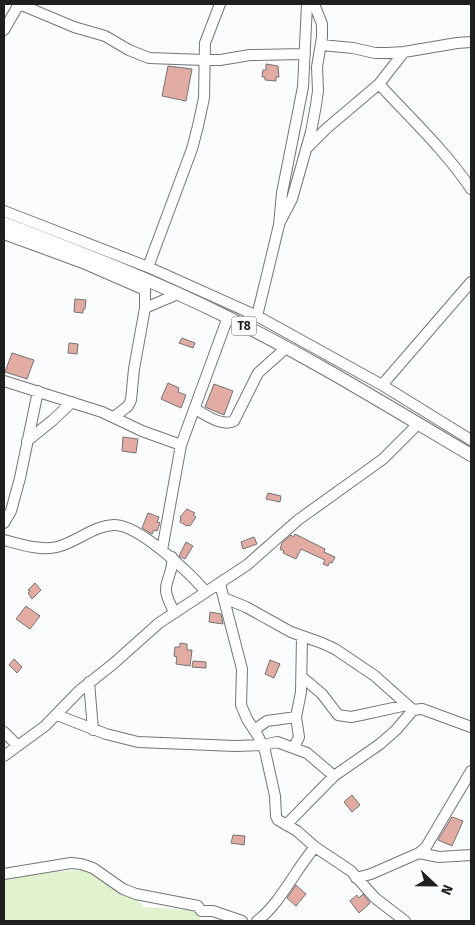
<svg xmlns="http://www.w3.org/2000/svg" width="475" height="925" viewBox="0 0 475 925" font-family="'Fira Sans',sans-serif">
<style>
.green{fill:#e1f3ce}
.building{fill:#e3aca3;stroke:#757372}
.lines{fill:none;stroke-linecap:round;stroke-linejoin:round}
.minor-casing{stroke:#747577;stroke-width:12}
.major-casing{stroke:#747577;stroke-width:14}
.minor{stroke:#fff;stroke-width:10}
.major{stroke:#fff;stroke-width:12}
.labels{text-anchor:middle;stroke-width:5;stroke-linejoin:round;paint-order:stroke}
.shield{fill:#fff;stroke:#626263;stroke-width:1}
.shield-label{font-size:12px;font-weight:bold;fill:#1f1f20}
</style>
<rect width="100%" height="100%" fill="#fafcfe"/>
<path class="green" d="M84,870L118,885L145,907L201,911L200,921H4V881L37,873Z"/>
<path class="building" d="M266,64L278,66L279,77H276V81L265,80V77H262L263,70H266Z
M168,66L192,69L186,101L162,96Z
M75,299L86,300L85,309H83V313L74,312Z
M182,338L195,343L193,348L179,343Z
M69,343L78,344L77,354L68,353Z
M12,353L34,360L27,379L5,372Z
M168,383L179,388L178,392L186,395L181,408L161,399Z
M214,384L233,391L224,415L205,407Z
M123,437L138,439L136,453L122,451Z
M268,493L281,496L280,502L266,499Z
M187,509L195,513L193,515L196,517L190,526L188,525L187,526L180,522L181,518L180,517Z
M148,513L159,517L157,522L160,523L157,531L154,530L152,534L142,528Z
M295,534L325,549L324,552L335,557L332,563L330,562L328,566L323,564L325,560L301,549L296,559L283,553L284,551L280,549L282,543L291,535L293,537Z
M254,537L257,544L243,549L241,542Z
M186,542L193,546L185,559L179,556Z
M35,583L41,590L32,599L28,593L30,591L28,590Z
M26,606L40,616L30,629L16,619Z
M210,612L221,614L223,624L209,622Z
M180,643L187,644V650H192L190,666L176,664L177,657L174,656L175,647H180Z
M14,659L22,667L17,673L9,665Z
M270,660L280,664L274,678L265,674Z
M193,661L206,662V668L192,667Z
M352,795L360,805L352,812L344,802Z
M452,817L463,821L452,846L438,840Z
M233,835L245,836L244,845L231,843Z
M296,885L306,894L296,906L287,898Z
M363,894L370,903L359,913L350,901L357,895L359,898Z"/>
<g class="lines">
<g class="minor-casing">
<path id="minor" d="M4,30L19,4L74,27L105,36L129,50L149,58L204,60H220L250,55L305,54
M321,45L353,48L375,53H388L404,52L457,43L471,42
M379,84C410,118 445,150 471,189
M306,149L327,128L379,84L404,52
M4,211L148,267L257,316L382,385L471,440
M280,222L292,199L311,132L316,105L318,91L317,67L322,37V24L314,4
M4,234L83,263L145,290
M148,267L192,149L198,126L204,98L205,43L220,4
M145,308L178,294
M257,316L279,225L282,193L303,87L307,4
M4,381L102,412L142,431L181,445
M382,385L471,282
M195,409C206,415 222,427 234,421L258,373L286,348
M114,417L128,406L131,400L134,369L145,308V283
M27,441L53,420L72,402
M4,523L11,511L20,478L38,391
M4,540C19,544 41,551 57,547C77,542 93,526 114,525C138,524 191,574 206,592
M162,550L181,445L228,317
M172,557C174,569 167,577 166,588C165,596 171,605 174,612
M220,584L242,669L241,705L247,719L258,736L265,751L275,796L276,816L278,820L297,831L315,847L351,871L375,898L405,921
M224,598L246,607L291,632L322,643L335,649L375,676L413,710
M302,677L322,694L338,715L351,717L361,715L407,705
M89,682L93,730
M57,715L106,734L138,742L235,746L263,745L277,742L307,753L334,776
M254,730L267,721L296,717
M4,732L18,746
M294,747L299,737L296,717L301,692L302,637
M4,756L45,726L79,691L113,664L159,623L247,565L298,520L383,459L418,424
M286,825L334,776L380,744L396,730L413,710L422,709L471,727
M419,853L439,857L471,855
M4,874L71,863L81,864L93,868L123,889L136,894L198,906L201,911H213L242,921
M356,878L371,874L419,853L426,847L471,771
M257,921C280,904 295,870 315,847"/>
</g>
<g class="major-casing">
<path id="major" d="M4,223C79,252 155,281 227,317C311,358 391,408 471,455"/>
</g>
<use href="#minor" class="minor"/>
<use href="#major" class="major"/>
</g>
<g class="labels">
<rect class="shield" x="231.5" y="316.5" width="25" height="19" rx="4"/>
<g class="shield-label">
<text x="244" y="330">T8</text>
</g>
</g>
<rect width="475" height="925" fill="none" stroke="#1f1f20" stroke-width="10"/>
<g transform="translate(435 885) rotate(112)" stroke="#ffffff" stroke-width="4" paint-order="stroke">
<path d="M0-4L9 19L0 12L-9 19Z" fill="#1f1f20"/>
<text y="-8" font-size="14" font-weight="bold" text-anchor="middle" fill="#1f1f20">N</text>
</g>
</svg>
